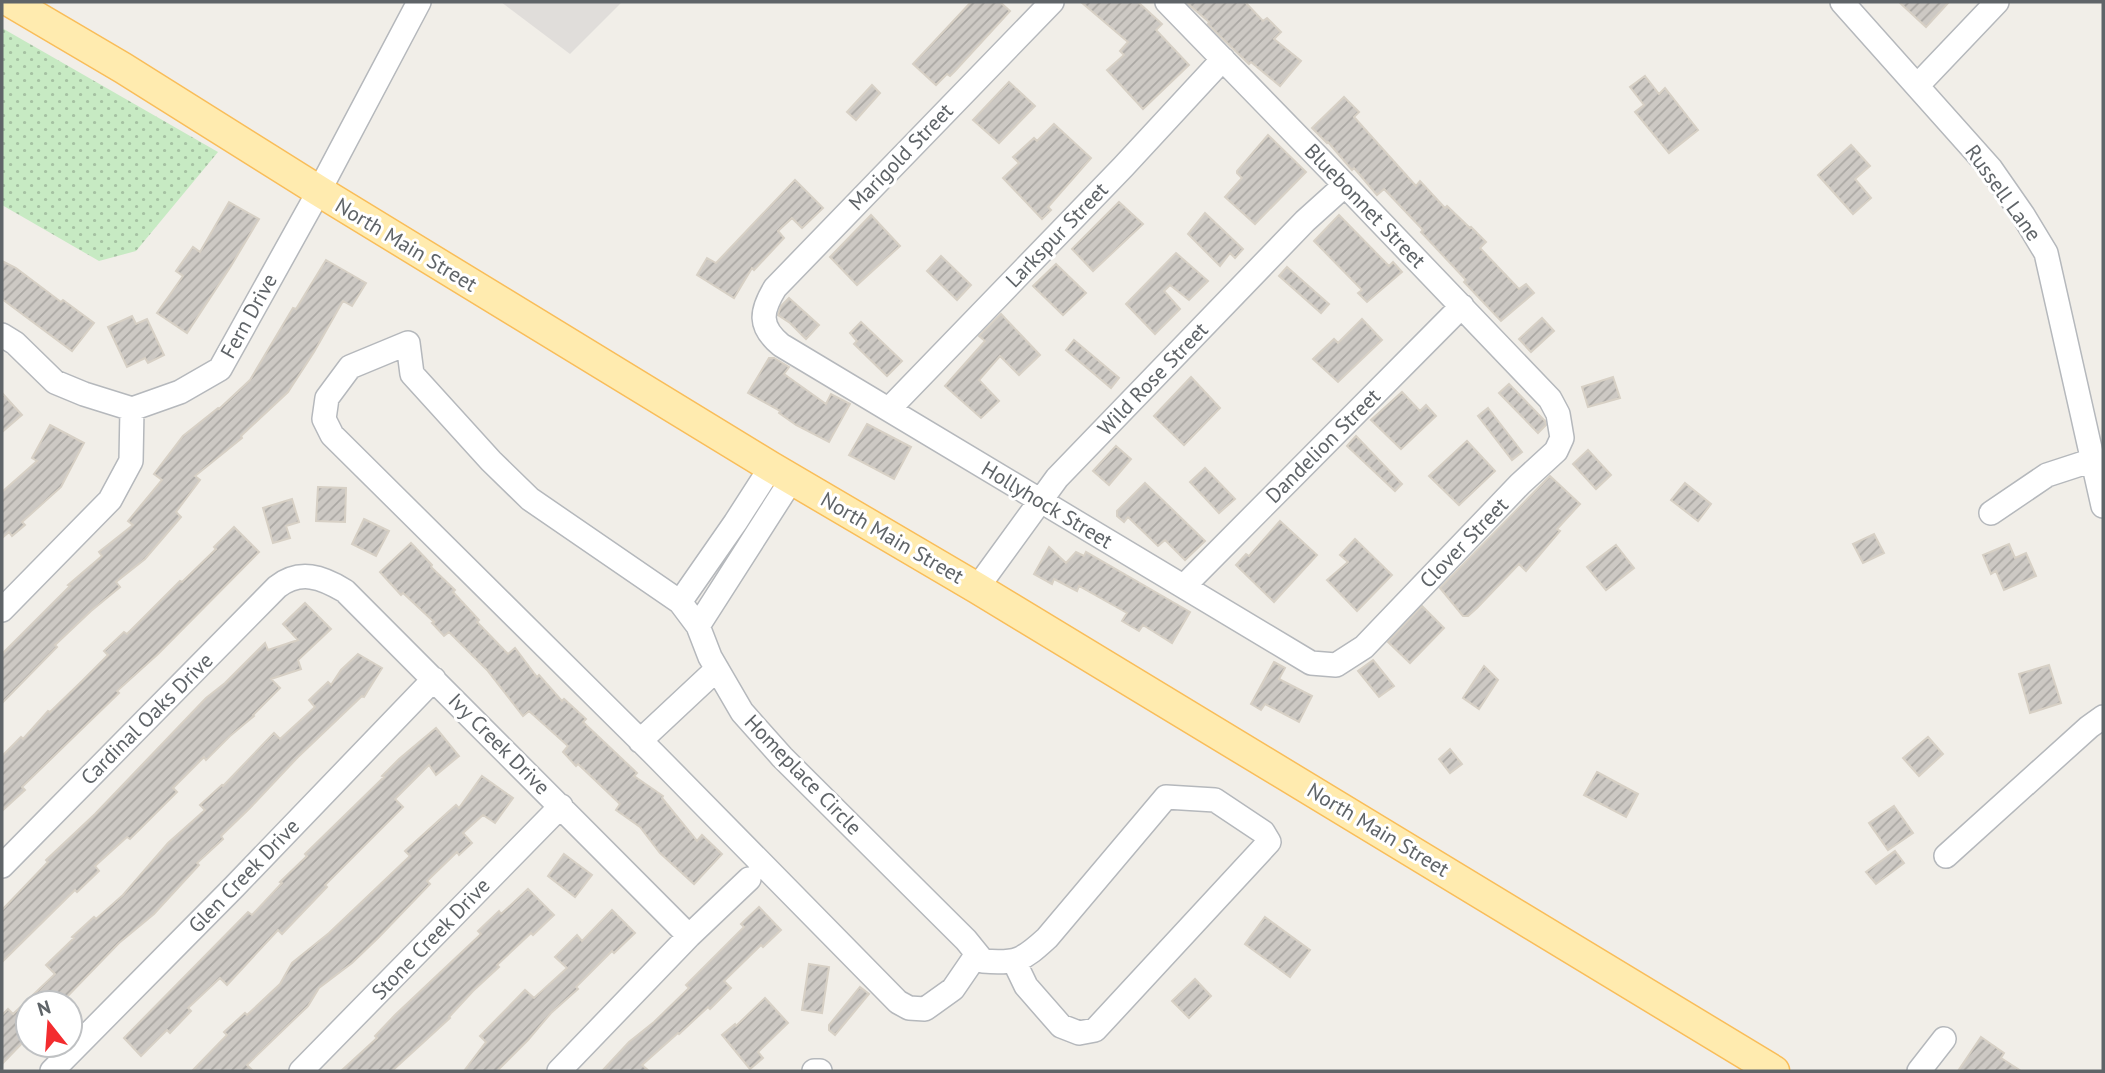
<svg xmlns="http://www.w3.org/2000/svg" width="2105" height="1073" viewBox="0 0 2105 1073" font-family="'PT Sans',sans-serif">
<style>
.industrial{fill:#e0ddda}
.grass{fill:url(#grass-dots)}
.building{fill:url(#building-hatch);stroke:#d7d0c5;stroke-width:2}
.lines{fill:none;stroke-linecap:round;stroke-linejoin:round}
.minor-casing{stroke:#b5b8bc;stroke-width:26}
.major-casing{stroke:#f9bd59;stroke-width:33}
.minor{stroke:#fff;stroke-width:23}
.major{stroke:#ffebaf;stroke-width:30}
.labels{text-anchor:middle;stroke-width:6;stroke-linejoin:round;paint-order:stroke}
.street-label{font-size:21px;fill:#5f6468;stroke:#fff}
</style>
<defs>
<pattern id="grass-dots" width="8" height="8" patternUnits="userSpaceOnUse" patternTransform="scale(1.75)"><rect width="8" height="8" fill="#c7eac3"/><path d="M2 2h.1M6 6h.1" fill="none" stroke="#a5c1a2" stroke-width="1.8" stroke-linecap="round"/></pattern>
<pattern id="building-hatch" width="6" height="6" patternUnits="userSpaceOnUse" patternTransform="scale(1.75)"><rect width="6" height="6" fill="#cdc9c4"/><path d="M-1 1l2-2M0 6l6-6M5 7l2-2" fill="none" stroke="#aaa7a3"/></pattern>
</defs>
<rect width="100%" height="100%" fill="#f1eee8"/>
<path class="industrial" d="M501,2H622L570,54Z"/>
<path class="grass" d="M2,28L218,152L136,251L99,261L2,205Z"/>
<path class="building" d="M971,2H1000L1010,11L955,71L950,76L947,74L936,85L913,64Z
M1081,2H1138L1162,24L1156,30L1189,65L1143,109L1107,70L1124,55L1120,51L1128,42Z
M1186,2H1245L1263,21L1267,18L1281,32L1274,39L1301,61L1280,86L1251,62L1249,64L1222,38L1208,24L1209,22Z
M1899,2H1949L1926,27Z
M1645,76L1659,94L1665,88L1698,130L1669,153L1635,112L1644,105L1630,87Z
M1009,82L1035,106L999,143L973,120Z
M872,85L880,93L856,120L847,112Z
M1344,97L1359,112L1354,117L1416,186L1420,181L1445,208L1447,206L1470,228L1471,227L1486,242L1480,248L1519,289L1526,284L1534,293L1501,321L1464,282L1466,280L1421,232L1423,230L1384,189L1377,195L1354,168L1352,170L1328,142L1327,143L1312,128Z
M1054,124L1091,158L1048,207L1051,210L1042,219L1003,178L1019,163L1013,157L1034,138L1037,141Z
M1268,135L1306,172L1255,224L1225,197L1242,178L1237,173V171Z
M1851,145L1870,166L1855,179L1871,198L1853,214L1818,175Z
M795,180L823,208L802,228L792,218L778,231L784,238L754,270L752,268L734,298L697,275L707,258L716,263Z
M229,202L259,219L231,266L187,333L157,313L183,276L176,271L193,247L200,252Z
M1119,202L1143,224L1093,271L1072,249Z
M1205,213L1243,249L1235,258L1230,253L1220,266L1188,234Z
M871,215L900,246L857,285L830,257Z
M1339,215L1389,266L1393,262L1402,272L1367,302L1358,293L1362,290L1314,241Z
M1176,253L1208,281L1189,300L1170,285L1164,291L1180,309L1155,334L1126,304Z
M941,256L971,285L957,300L927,271Z
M326,260L366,283L352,306L343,301L314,352L288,392L241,436L242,438L195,476L200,480L176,512L181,517L145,559L116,582L120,587L91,611L55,645L57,647L2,703V654L70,586L68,585L102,556L99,552L133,525L128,521L162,480L154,474L183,436L218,408L219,409L250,380L293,308L296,309Z
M2,261L16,268L61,302L63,300L94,323L72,351L2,299Z
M1056,264L1086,293L1063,315L1033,286Z
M1287,267L1329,304L1321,313L1279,276Z
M789,298L819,325L806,339L790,323L778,315L781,306Z
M1001,314L1040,355L1019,375L1000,356L979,380L999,401L981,418L945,386L985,341L979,336Z
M132,316L136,324L147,319L164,355L148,363L145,358L127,367L108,327Z
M1542,318L1554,331L1531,352L1519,339Z
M1362,319L1382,340L1338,382L1313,359L1334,339L1338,343Z
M861,322L902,361L887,376L854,344L857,341L850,333Z
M1074,340L1119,378L1111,388L1066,350Z
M769,358H774L789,367L784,374L826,404L831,394L850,404L829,442L796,425L779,413L780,411L748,393Z
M1191,377L1220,408L1184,445L1154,416Z
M1613,377L1620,398L1588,407L1582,387Z
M1509,384L1545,421L1546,425L1538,433L1499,393Z
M1402,392L1420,411L1426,405L1436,416L1401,449L1371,420Z
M2,393L22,415L2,432Z
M1488,408L1522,452L1512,460L1478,416Z
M867,424L911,447L894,479L849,455Z
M50,425L84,443L61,487L22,522L25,525L12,536L9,532L2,538V492L37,461L32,458Z
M1356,436L1402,484L1395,491L1347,446Z
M1467,441L1495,471L1459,505L1429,476Z
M1116,446L1131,459L1109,485L1093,471Z
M1588,450L1611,475L1596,489L1573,464Z
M1205,468L1235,499L1219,513L1190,482Z
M1550,476L1580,504L1557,529L1560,531L1526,571L1519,564L1477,608L1468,616H1463L1440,588Z
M1145,483L1205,541L1185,560L1165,540L1158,546L1128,517L1124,522L1117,516V511Z
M1685,483L1711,504L1698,521L1671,500Z
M318,487L346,488L345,522L316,521Z
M292,499L299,522L286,526L290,538L273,543L263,508Z
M364,519L389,531L376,556L352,544Z
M1280,521L1317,555L1274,602L1236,565L1246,554L1249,556Z
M234,527L259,552L158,654L117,691L119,693L22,787L25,790L2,811V756L21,737L23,739L48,711L50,712L81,682L108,655L104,651L124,632L127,634L180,581L182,582L216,549L214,547Z
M1874,534L1884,553L1863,563L1853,544Z
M1355,539L1392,575L1357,611L1327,580L1348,562L1340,555Z
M411,543L432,565L431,567L455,590L453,592L479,620L477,622L508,654L515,648L537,677L539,675L562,701L564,699L586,719L583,722L637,773L634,776L663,796L662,798L697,841L702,835L722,854L694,884L660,853L640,827L616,810L620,804L578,764L576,766L563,752L568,746L529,711L523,716L487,670L449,632L444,636L432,623L434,622L403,593L401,595L380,572Z
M2009,544L2015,558L2026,553L2036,576L2004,590L1996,571L1991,574L1983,555Z
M1616,545L1634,568L1606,590L1587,567Z
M1049,547L1066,563L1076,552L1084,556L1086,552L1190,612L1172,643L1143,625L1139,631L1122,621L1127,613L1079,586L1077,591L1054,579L1052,584L1034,574Z
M305,603L331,629L298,660L301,669L271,679L280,688L253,715L254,716L230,736L206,760L204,757L173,788L177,792L130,839L127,837L95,866L99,871L77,892L75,890L2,962V910L48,862L46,860L95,814L206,698L225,683L265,643L268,650L298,640L283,624Z
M1422,606L1444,628L1410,663L1388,642Z
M358,654L382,668L364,697L362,696L298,757L250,808L221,836L223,839L197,863L199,865L154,914L119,943L61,1003H28V1037L2,1064V1015L8,1009L13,1014L55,974L46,965L74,938L72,937L94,917L96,919L123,895L168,843L205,810L200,805L222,785L223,786L274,733L280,739L315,707L309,700L328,682L331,685L341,670Z
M1373,660L1394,686L1379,697L1358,671Z
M1274,662L1285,668L1279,679L1312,696L1299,722L1265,704L1261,710L1251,704Z
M2049,665L2061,703L2030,713L2019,674Z
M1484,666L1498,680L1479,709L1463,698Z
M436,728L459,756L436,775L429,765L395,799L403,807L325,885L327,887L282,934L278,930L227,985L220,978L188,1008L191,1011L170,1033L167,1030L141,1056L124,1038L248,912L252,915L282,883L280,882L307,856L305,854L384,777L382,776L399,759Z
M1928,737L1943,754L1919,776L1903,758Z
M1450,749L1462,764L1450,773L1439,759Z
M1597,772L1638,794L1626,817L1584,795Z
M482,776L513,798L495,823L483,815L463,833L472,843L459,855L457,852L427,881L430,884L379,937L352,963L319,988L308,1006L247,1065L253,1071H192L227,1035L224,1032L245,1013L247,1015L280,984L292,963L329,933L410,856L405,851L456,805L459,808Z
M1894,806L1913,833L1888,850L1869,823Z
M1895,851L1904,863L1876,884L1866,872Z
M564,854L592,875L575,897L548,876Z
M528,889L554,915L533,935L531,933L497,965L499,967L473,991L449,1017L450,1018L392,1071H341L377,1038L375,1036L395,1015L481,934L478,931L499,911L501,914Z
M759,907L781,930L763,947L761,945L724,981L731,988L710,1009L708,1007L679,1034L678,1033L642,1065L649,1071H602L629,1042L654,1022L689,988L686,985L744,927L741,924Z
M612,910L635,933L614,953L612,951L576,987L578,989L551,1013L528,1040L497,1071H464L486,1042L480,1036L525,990L534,998L567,968L555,957L577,935L582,941Z
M1265,917L1310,950L1290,977L1245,944Z
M809,964L829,967L822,1013L802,1010Z
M1195,979L1211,996L1189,1018L1172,1001Z
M860,987L869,994L835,1035L829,1030V1025Z
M765,998L788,1023L758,1052L763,1058L750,1069L722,1035L735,1024L736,1026Z
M1981,1037L2004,1053L2001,1058L2021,1071H1958Z"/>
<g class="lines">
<g class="minor-casing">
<path id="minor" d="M1052,2L775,288C761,311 758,326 781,345L1311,663L1336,665L1364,647L1520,484L1556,451L1562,438L1558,414L1550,399L1345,185L1167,2
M1842,2L1991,169L2023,215L2046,253L2103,506
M1917,86L1997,2
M2,335L15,343L55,382L84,394L132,409L180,392L220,369L319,191L419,2
M889,409L1123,167L1223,59
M1991,513L2047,475L2093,460
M1184,586L1462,306
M977,588L1057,478L1305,221L1345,185
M680,602L735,523L771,467
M2,610L110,500L131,461L132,409
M698,626L792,479
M640,741L717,669
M1946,856L2089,727L2103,717
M2,866L277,587C300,569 322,577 345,591L689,936
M977,954L953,989L925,1009L909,1008L898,1002L654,754L332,435L324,419L327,398L350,367L408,343L412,374L491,461L530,499L680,602L698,626L710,657L742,712L782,757L966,940L983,961C1017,964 1023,960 1047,938L1166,797L1215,800L1263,832L1269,842L1095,1030L1079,1033L1061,1026L1026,986L1014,961
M52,1071L234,887L434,679
M301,1071L561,806
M559,1071L689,936L749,879
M814,1071H820
M1919,1071L1944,1039"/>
</g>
<g class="major-casing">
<path id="major" d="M11,2L123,68L319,191L771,467L977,588L1774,1071"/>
</g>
<use href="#minor" class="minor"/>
<use href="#major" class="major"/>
</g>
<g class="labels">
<g class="street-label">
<text transform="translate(901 157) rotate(-46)" y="7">Marigold Street</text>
<text transform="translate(2003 193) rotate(54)" y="7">Russell Lane</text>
<text transform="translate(1365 206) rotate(46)" y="7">Bluebonnet Street</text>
<text transform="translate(1057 235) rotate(-46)" y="7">Larkspur Street</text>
<text transform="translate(406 245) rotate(31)" y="7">North Main Street</text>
<text transform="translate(249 316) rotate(-61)" y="7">Fern Drive</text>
<text transform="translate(1153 379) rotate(-46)" y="7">Wild Rose Street</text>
<text transform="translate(1323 446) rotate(-45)" y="7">Dandelion Street</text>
<text transform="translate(1047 505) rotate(31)" y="7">Hollyhock Street</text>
<text transform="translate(892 538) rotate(30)" y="7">North Main Street</text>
<text transform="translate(1464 543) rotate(-46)" y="7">Clover Street</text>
<text transform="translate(147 719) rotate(-45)" y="7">Cardinal Oaks Drive</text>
<text transform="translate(499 744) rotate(45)" y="7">Ivy Creek Drive</text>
<text transform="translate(803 775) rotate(46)" y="7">Homeplace Circle</text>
<text transform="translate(1378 830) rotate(31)" y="7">North Main Street</text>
<text transform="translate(244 876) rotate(-46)" y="7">Glen Creek Drive</text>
<text transform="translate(431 939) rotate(-46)" y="7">Stone Creek Drive</text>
</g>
</g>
<rect width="2105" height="1073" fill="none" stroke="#5f6468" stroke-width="7"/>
<g transform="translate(49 1024) rotate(343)"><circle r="33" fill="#ffffff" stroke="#bfc1c3" stroke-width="2"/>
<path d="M0-5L12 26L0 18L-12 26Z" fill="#f32c2f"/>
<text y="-10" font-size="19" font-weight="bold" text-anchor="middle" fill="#5f6468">N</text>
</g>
</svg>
